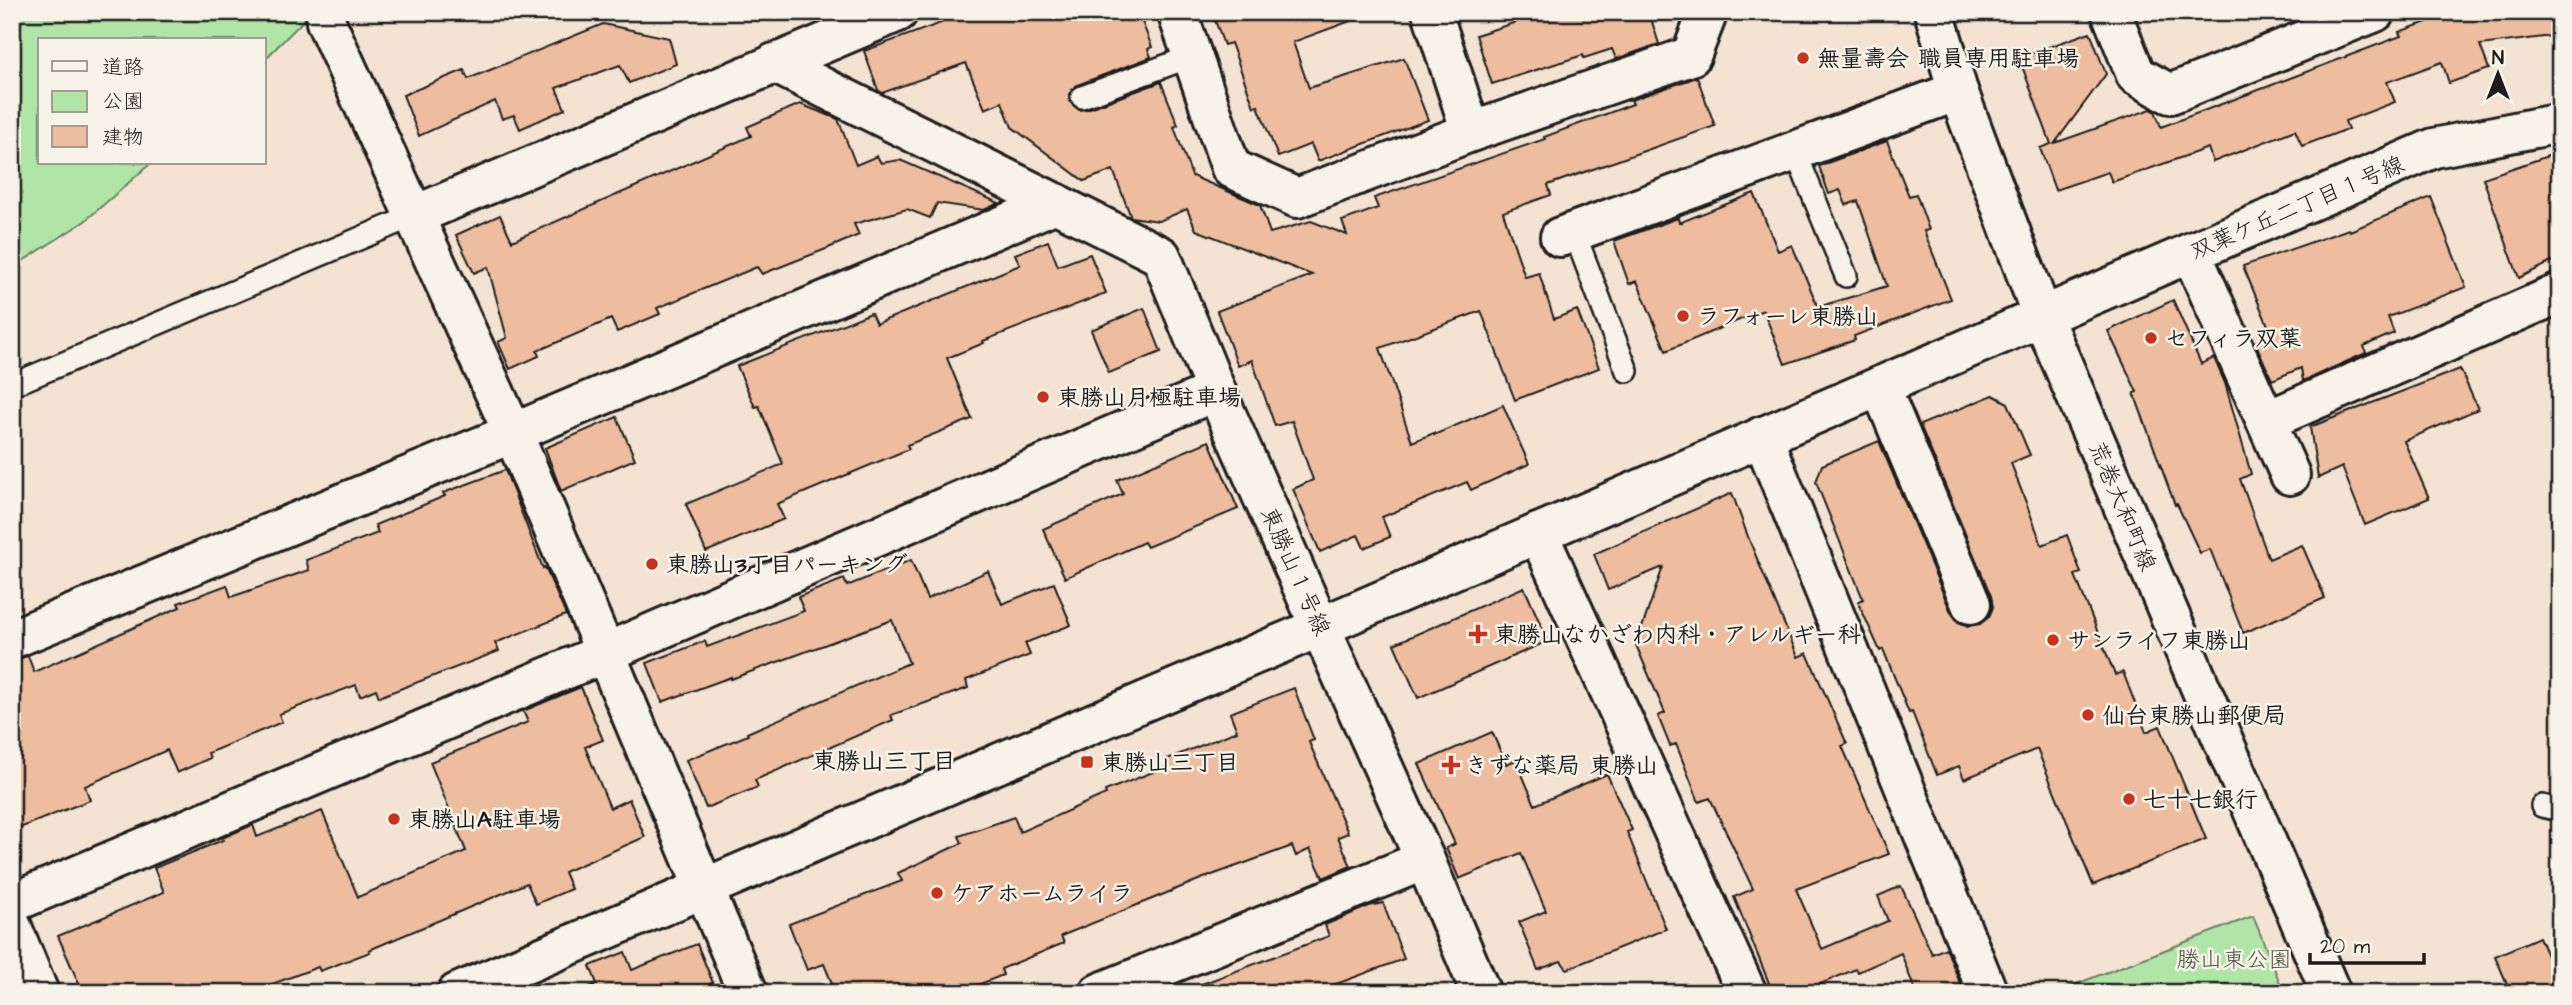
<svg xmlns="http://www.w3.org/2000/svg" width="2572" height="1005" viewBox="0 0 2572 1005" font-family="'Architects Daughter','Klee One',sans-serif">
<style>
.green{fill:#b1e5a7;stroke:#668062;stroke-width:2}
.building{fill:#eebd9f;stroke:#1c1c1c;stroke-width:2}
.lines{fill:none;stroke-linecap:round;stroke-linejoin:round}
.service-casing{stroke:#1c1c1c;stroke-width:26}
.minor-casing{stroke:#1c1c1c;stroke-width:44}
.tertiary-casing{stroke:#1c1c1c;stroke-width:44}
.path{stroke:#1c1c1c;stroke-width:4.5;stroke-dasharray:2 5;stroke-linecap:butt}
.service{stroke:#f7f3e8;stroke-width:21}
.minor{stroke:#f7f3e8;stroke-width:38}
.tertiary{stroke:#f7f3e8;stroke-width:38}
.poi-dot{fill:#c8321e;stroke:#f7f3e8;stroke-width:2.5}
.labels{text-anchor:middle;stroke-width:5;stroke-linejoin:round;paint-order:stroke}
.poi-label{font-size:23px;font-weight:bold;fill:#1c1c1c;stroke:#f7f3e8;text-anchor:start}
.street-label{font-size:23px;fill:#1c1c1c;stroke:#f7f3e8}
.park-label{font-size:23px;fill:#495846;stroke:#f7f3e8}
.neighbourhood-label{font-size:24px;font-weight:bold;fill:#1c1c1c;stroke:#f7f3e8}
</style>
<rect width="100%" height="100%" fill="#f4e3d2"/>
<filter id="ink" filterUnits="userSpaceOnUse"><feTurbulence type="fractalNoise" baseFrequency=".0143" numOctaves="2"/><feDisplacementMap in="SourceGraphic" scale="14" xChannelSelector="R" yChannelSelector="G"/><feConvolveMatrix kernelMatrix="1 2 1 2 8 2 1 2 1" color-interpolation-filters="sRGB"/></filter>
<g filter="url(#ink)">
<path class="green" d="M12,12H312L264,60V40H40V163H151L85,221L12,268Z
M2253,916L2284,993H2053Z"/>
<path class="building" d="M959,12H1138L1152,47L1148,49L1151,57L1077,85L1069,94L1070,102L1079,110L1087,109L1161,82L1178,125L1174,127L1192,176L1260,205L1270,233L1311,221L1347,235L1342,221L1378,208L1374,198L1545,139L1544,137L1633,104L1631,100L1697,77L1715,126L1548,185L1551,195L1503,212L1525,277L1539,273L1554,319L1577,310L1599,368L1515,400L1481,311L1380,348L1412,442L1434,433V435L1503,405L1529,464L1471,490L1467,482L1382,517L1390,537L1364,548L1358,535L1320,552L1293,489L1313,480L1292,421L1275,426L1252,360L1238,366L1217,311L1312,275L1196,230L1187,209L1159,221L1131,217L1113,170L1084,181L1012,127L1002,102L985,109L966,63L882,93L878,90L864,51L944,22L943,19Z
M1212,12H1364V16L1293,42L1309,88L1404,58L1428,120L1318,161L1311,144L1278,157L1258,106L1254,107L1231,43L1224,45Z
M1548,12H1649L1659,44L1616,59L1612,49L1584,58L1583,55L1492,84L1476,35Z
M2454,12H2560V35L2480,45L2489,69L2449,83L2442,62L2387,82L2395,102L2345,121L2348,129L2302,146L2295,130L2213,162L2208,148L2112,182L2108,172L2055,190L2040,148L2051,144L2019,58L2090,32L2106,74L2055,143L2151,109L2155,111L2161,127L2401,36L2399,32Z
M603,24L669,38L676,64L629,83L620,65L556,88L565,109L520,129L514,115L502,119L495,101L419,136L403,95L464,70L468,79Z
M800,104L838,119L856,165L877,156L881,163L900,160L999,203L984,210L937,203L930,218L907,209L854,224L859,235L826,249L762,274L757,267L657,308L660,314L617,332L611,319L537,351L539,356L510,369L498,342L507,338L488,267L474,273L456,235L500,215L512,241L751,136L747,127Z
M1887,141L1909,196L1916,194L1929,230L1924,231L1951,299L1854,336L1855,340L1785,364L1763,310L1666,351L1637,281L1629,284L1614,241L1678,218L1679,223L1754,193L1778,251L1792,245L1818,307L1887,286L1858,201L1846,205L1840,190L1829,194L1819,166Z
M2551,155L2560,180V258L2519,278L2483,178Z
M2431,197L2466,287L2388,317L2394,333L2364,346L2366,353L2303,381L2301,368L2272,380L2255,342L2272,335L2243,266L2349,229L2350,231Z
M1048,241L1058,266L1090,254L1106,293L983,341L984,343L947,358L972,419L907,445L909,449L777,504L784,519L706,552L686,504L783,464L759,406L755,407L737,366L871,313L876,324L1020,265L1015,254Z
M2173,300L2201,364L2214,358L2225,383L2251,474L2240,479L2269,559L2302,545L2325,598L2243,633L2210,549L2200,553L2177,504L2175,505L2134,393L2137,392L2108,331Z
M1144,308L1161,352L1109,373L1091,330Z
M2460,369L2478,409L2404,441L2429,498L2365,525L2342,467L2318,478L2310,427Z
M1993,395L2008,403L2030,455L2011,463L2042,545L2067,535L2081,573L2075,575L2115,675L2123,672L2146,732L2160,726L2206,839L2093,885L2037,749L1964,779L1959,766L1937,775L1912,712L1909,713L1883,649L1880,651L1858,602L1863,599L1816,482L1822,465L1879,441L1951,612L1958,622L1968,626L1980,624L1989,617L1993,607L1991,596L1920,425Z
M617,417L635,459L561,491L545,448Z
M1209,441L1238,509L1147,547L1144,542L1065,578L1043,529L1123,494L1117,480Z
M505,470L543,568L545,567L566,615L495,643L499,651L379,697L376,689L360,696L356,685L279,714L282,722L208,753L210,758L177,773L167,750L85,786L90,800L12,831V660L28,656L34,672L180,607L178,603L227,585L231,597L309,570L306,560L378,533L375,525L445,496L443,493Z
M1732,493L1750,542L1798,657L1807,653L1847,744L1842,746L1889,854L1796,889L1822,949L1888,921L1878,896L1901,886L1932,954L1946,948L1964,993H1916L1901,953L1858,972L1856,969L1799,993H1773L1734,897L1753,889L1710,798L1699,802L1676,744L1670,746L1658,716L1665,713L1636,645L1663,567L1608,590L1594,554Z
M911,560L927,599L988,571L1002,604L1054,583L1071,625L1025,643L1030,655L966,680L968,688L891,715L893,720L755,780L758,787L706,808L686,760L748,735L747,733L909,663L892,620L731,679V677L662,702L647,663L705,641L707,647L804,611L798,597L844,579L847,586Z
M1524,587L1548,641L1418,698L1394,644Z
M581,687L603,740L585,747L610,808L629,799L645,837L564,872L571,889L536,904L527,883L369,950L370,952L320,971L318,967L248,993H83L58,936L164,892L154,868L223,840L222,838L250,826L253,825L257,837L322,811L358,897L466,851L430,762L528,722L523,711Z
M1294,688L1314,740L1309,742L1348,833L1338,837L1351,866L1323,878L1310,849L1296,856L1292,846L1201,879L1061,936L1064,943L1001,969L1003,975L958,993H836L824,964L807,970L789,924L902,881L898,873L962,843L959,836L1014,817L1020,832L1106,794L1105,791L1168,766L1165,760L1237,731L1230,713Z
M1492,732L1506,764L1516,760L1535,805L1607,774L1632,830L1627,832L1666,929L1567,969L1561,961L1538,970L1519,922L1546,911L1521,853L1459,879L1446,848L1455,844L1419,764Z
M1383,903L1404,959L1312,993H1186V990L1329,936L1325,925L1369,906Z
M2539,937L2560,986V993H2511L2495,956Z
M697,944L713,983L687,993H579V991L597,984L590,966L625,952L632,970Z"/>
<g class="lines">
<g class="service-casing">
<path id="service" d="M1082,97L1192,56
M1795,151L1846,276
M1574,232L1627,371
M12,385L413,216
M2542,806L2560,810"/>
</g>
<g class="minor-casing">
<path id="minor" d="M1177,12L1231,168L1297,198L1471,132L1691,56L1706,17L1704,12
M1432,12L1471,132
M2111,12L2136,75L2170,94L2375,12
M326,22L513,433L748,993
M774,63L1161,256L1216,391L1320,627
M413,216L898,12
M1560,237L1958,91
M2191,252L2290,475
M1880,386L1971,604
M2266,421L2560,293
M1762,436L1988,993
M1538,533L1747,993
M12,639L513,433L1056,203
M12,903L607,652L1216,391
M12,927L39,993
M1099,993L1425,860"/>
</g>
<g class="tertiary-casing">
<path id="tertiary" d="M1934,12L1958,91L2042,316L2331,993
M1320,627L1425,860L1481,993
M457,993L1320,627L2434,148L2560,123"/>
</g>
<path class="path" d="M12,20L20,12"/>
<use href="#service" class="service"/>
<use href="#minor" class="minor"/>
<use href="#tertiary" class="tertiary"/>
</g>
</g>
<g class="poi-dot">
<circle cx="1803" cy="58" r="7"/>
<circle cx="1683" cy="316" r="7"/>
<circle cx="2151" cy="338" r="7"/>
<circle cx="1043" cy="397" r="7"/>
<circle cx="652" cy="564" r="7"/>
<path d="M1474.5 623.5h7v7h7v7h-7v7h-7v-7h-7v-7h7z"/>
<circle cx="2053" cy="640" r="7"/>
<circle cx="2088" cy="715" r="7"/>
<rect x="1080" y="755" width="14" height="14" rx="3.5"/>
<path d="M1447.5 754.5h7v7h7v7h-7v7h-7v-7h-7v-7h7z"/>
<circle cx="2129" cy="799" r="7"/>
<circle cx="394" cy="819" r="7"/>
<circle cx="937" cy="893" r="7"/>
</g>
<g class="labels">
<g class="poi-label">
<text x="1817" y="66">無量壽会 職員専用駐車場</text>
<text x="1697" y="324">ラフォーレ東勝山</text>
<text x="2165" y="346">セフィラ双葉</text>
<text x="1057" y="405">東勝山月極駐車場</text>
<text x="666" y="572">東勝山3丁目パーキング</text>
<text x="1494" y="642">東勝山なかざわ内科・アレルギー科</text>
<text x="2067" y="648">サンライフ東勝山</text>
<text x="2102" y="723">仙台東勝山郵便局</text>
<text x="1101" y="770">東勝山三丁目</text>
<text x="1465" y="773">きずな薬局 東勝山</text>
<text x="2143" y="807">七十七銀行</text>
<text x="408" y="827">東勝山A駐車場</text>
<text x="951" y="901">ケアホームライラ</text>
</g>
<g class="street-label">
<text transform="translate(2297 207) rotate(-23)" y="8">双葉ケ丘二丁目１号線</text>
<text transform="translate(2123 506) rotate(67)" y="8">荒巻大和町線</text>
<text transform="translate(1296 571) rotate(66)" y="8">東勝山１号線</text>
</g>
<g class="park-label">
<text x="2234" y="967">勝山東公園</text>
</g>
<g class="neighbourhood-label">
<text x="884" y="769">東勝山三丁目</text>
</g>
</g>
<rect width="2572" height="1005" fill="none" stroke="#f7f3e8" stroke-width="42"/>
<rect x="21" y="21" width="2530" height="963" fill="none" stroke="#1c1c1c" stroke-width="2.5" filter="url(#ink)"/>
<rect x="38" y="38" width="228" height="126" fill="#f7f3e8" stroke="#9f9d96" stroke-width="2"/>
<rect x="52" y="61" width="35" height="10" fill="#f7f3e8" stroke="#9f9d96" stroke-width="2"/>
<text x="102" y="74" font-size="21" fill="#1c1c1c">道路</text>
<rect x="52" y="91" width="35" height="21" fill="#b1e5a7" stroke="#9f9d96" stroke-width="2"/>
<text x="102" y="108" font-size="21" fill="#1c1c1c">公園</text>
<rect x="52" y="126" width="35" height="21" fill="#eebd9f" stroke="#9f9d96" stroke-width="2"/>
<text x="102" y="144" font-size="21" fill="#1c1c1c">建物</text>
<g transform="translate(2498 74)" stroke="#f7f3e8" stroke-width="5" paint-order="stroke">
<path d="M0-5L12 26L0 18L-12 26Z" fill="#1c1c1c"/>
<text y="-10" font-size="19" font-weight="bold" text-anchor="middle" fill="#1c1c1c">N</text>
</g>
<path d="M2310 953v10h114v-10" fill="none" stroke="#1c1c1c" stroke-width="3.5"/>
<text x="2320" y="953" font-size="21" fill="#1c1c1c" stroke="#f7f3e8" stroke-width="5" paint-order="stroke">20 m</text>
</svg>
